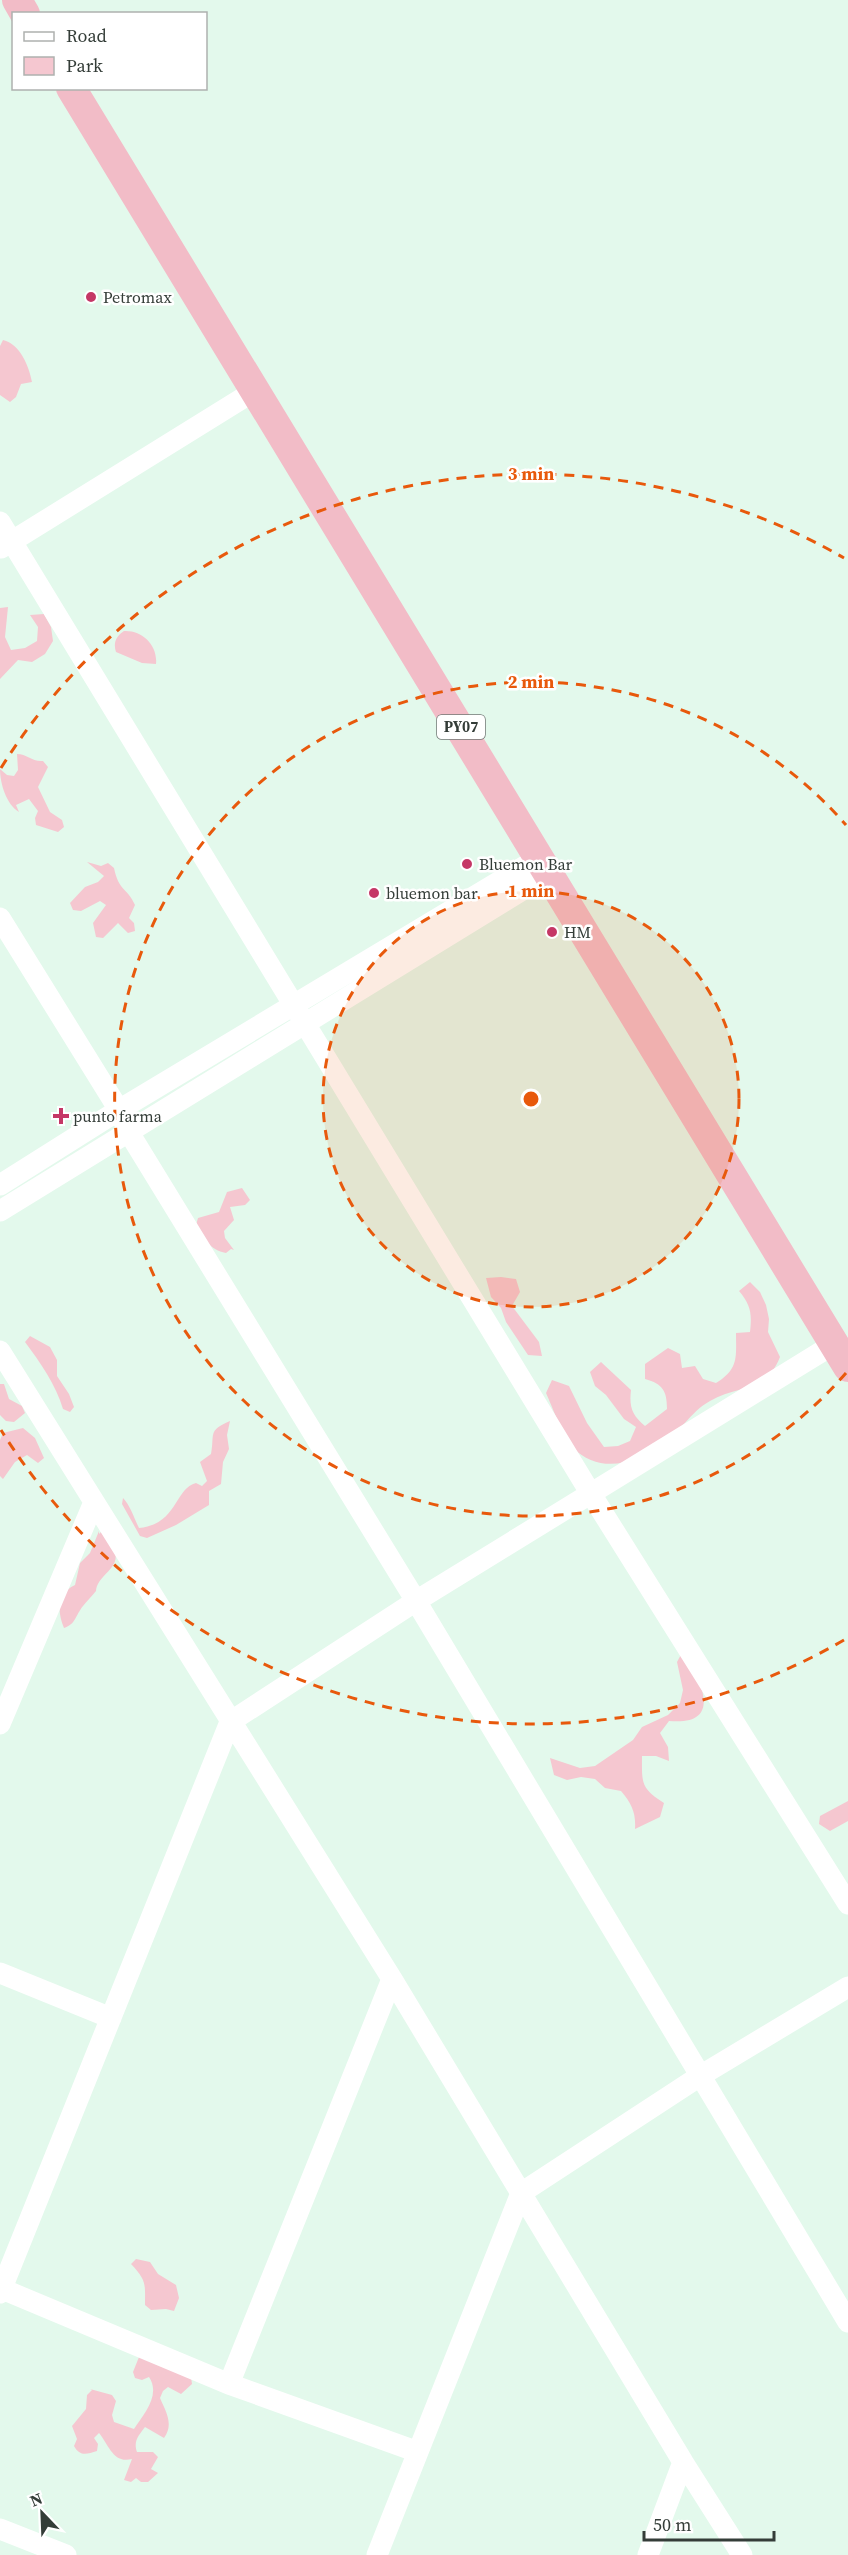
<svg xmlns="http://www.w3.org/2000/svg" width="848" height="2555" viewBox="0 0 848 2555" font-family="'Source Serif 4',serif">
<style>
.green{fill:#f5c7d0}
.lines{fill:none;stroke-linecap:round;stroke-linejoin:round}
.minor{stroke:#fff;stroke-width:21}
.highway{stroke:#f2bcc7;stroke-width:30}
.ring{fill:none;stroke:#e8590c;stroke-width:3;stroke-dasharray:10 8}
.poi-dot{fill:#c53766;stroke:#fff;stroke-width:2}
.labels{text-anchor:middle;stroke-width:5;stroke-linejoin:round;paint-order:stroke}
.shield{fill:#fff;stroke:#717774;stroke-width:1.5}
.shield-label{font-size:15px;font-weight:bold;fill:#343d38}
.poi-label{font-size:16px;fill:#343d38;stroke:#fff;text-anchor:start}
.centre{fill:#e8590c;stroke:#fff;stroke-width:3}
.ring-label{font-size:18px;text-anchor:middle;font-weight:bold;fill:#e8590c;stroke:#fff;stroke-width:5;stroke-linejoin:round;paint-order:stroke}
</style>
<rect width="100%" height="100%" fill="#e3f9ec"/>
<path class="green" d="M3,340C20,344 29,366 32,382L21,384L16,397L10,402L0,395V346Z
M8,607L5,637L11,650L25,648L37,641L38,627L30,615L44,614L51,627L53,641L45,654L32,662L18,660L0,679V608Z
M124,631C142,630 158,645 156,664L142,663L116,652C113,643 116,636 124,631Z
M17,754C27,754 32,762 43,761L48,767L38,787L50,812L62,820L64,827L58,832L36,825L35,818L38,811L29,799L16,805L19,812C6,804 0,783 0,769L7,775L14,776L18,770Z
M87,862L101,866L108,863L114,868C119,892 127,887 135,905L129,918L134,923L135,931L128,933L118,923L103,938L96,937L93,923L106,905L100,901L81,911L73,910L70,903L85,887L98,882L104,876Z
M242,1188L250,1200L245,1205L230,1207L234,1220L224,1231L225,1238L234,1250L231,1249L226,1253C210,1250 204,1239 196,1225L198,1218L219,1212L227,1192Z
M501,1277L516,1279L520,1292L512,1306L539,1342L542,1356L528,1355L506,1322L501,1308L491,1297L486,1278Z
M750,1282L760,1292L766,1305L769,1319L768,1332L780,1357C766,1393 738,1385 710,1401C690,1412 680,1433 663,1444C634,1464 600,1475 572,1447C564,1439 552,1406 546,1393L552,1380L569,1386L587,1423L604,1447L618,1446L630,1441L636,1427L624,1419L606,1395L595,1386L590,1372L601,1362L631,1390C629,1407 632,1415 645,1426L667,1409C667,1391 663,1384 645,1379V1364L668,1348L680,1354L682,1368L695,1366L703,1379L716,1383C739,1369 736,1357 736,1333L750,1332C752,1314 751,1305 739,1291Z
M30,1336L50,1347L57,1360V1376L69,1394L74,1407L70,1412L63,1409C56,1385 40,1362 25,1342Z
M0,1384H4L9,1399L22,1406L25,1413L14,1422L6,1421L0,1415Z
M230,1421L227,1435L229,1449L223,1462L221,1484L209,1491V1505L176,1525L147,1538L140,1536L122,1504L123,1498C130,1505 134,1518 139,1528C178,1524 174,1489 196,1483L202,1486L207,1481L200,1462L211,1454C215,1434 207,1431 230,1421Z
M23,1428L35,1438L44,1458L38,1463L27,1455L15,1462L3,1479L0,1476V1440L3,1433Z
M103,1530C107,1537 112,1545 115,1552C120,1569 97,1575 96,1591C92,1596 87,1601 83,1606C75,1616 76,1624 64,1628C57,1612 57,1593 75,1585L80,1563L90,1553L99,1531V1534Z
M684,1649C698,1677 727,1726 669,1721L660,1733L668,1747L669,1761L656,1756H642C642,1782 640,1788 664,1803L660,1817L635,1829C636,1813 632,1804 621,1791L605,1788L595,1779L581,1777L567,1780L554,1775L550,1758L580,1768L595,1766L633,1740L642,1727L668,1715L680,1703L683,1690L677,1662Z
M848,1801V1821L830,1831L819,1824L820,1816Z
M136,2259L150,2262L158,2274L176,2285L179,2298L174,2311L166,2309L151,2310L145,2305C145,2284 147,2281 131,2264Z
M141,2352L191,2377L192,2384L181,2394L168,2387L163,2391L160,2398C166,2412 174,2424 164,2438L145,2427C139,2435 133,2441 137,2452H153L158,2457L151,2469L158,2473L148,2482H141L136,2478L131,2482L124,2480L132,2459C113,2464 109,2445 99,2433L94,2438L98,2444L97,2451C87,2454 80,2457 74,2446L77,2439L72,2426L86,2409L87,2395L92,2390L90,2389L112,2395L116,2401L112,2415L114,2422L134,2429C144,2414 161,2395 149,2377L142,2380L135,2378L133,2372Z"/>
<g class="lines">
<path class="minor" d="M0,522L591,1494L848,1904
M1,548L256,390
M0,918L119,1110L128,1131L416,1601L848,2322
M0,1185L119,1110L540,857
M0,1211L550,873
M0,1351L392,1979L683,2462L742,2555
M0,1724L94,1502
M0,1973L111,2018
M2,2289L229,2384L418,2452
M0,2293L230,1722L416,1601L834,1344
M229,2384L392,1979
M0,2529L66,2555
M377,2555L521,2193L700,2076L848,1987
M648,2555L683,2462"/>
<path class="highway" d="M17,0L25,14
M71,88L848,1367"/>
</g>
<circle cx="531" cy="1099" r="208" fill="#e8590c" fill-opacity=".12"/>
<g class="ring">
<circle cx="531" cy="1099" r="208"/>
<path d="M846 1373A417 417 0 1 1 846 825"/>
<path d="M844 1640A625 625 0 0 1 1 1430M1 768A625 625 0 0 1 844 558"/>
</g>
<g class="poi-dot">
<circle cx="91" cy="297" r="6"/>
<circle cx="467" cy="864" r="6"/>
<circle cx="374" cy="893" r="6"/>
<circle cx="552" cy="932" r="6"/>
<path d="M58 1107h6v6h6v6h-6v6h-6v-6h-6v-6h6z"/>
</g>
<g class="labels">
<rect class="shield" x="437" y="715" width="48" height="24" rx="4.5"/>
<g class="shield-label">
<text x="461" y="732">PY07</text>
</g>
<g class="poi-label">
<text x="103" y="303">Petromax</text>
<text x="479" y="870">Bluemon Bar</text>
<text x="386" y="899">bluemon bar</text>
<text x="564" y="938">HM</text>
<text x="73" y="1122">punto farma</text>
</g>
</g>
<circle cx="531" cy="1099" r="9" class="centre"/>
<g class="ring-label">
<text x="531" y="480">3 min</text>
<text x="531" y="688">2 min</text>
<text x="531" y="897">1 min</text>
</g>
<rect x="12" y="12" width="195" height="78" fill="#ffffff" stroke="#aeb1af" stroke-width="1.5"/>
<rect x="24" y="32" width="30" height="9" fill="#ffffff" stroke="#aeb1af" stroke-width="1.5"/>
<text x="66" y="42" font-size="18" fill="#343d38">Road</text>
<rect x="24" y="57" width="30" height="18" fill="#f5c7d0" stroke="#aeb1af" stroke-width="1.5"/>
<text x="66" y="72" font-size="18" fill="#343d38">Park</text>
<g transform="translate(42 2513) rotate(337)" stroke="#ffffff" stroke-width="4.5" paint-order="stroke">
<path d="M0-4.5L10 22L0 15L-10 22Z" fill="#343d38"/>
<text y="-9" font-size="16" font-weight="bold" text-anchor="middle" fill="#343d38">N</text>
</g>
<path d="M644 2531v9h130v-9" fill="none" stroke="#343d38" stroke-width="3"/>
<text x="653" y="2531" font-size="18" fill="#343d38" stroke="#ffffff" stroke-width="4.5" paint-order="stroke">50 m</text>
</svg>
